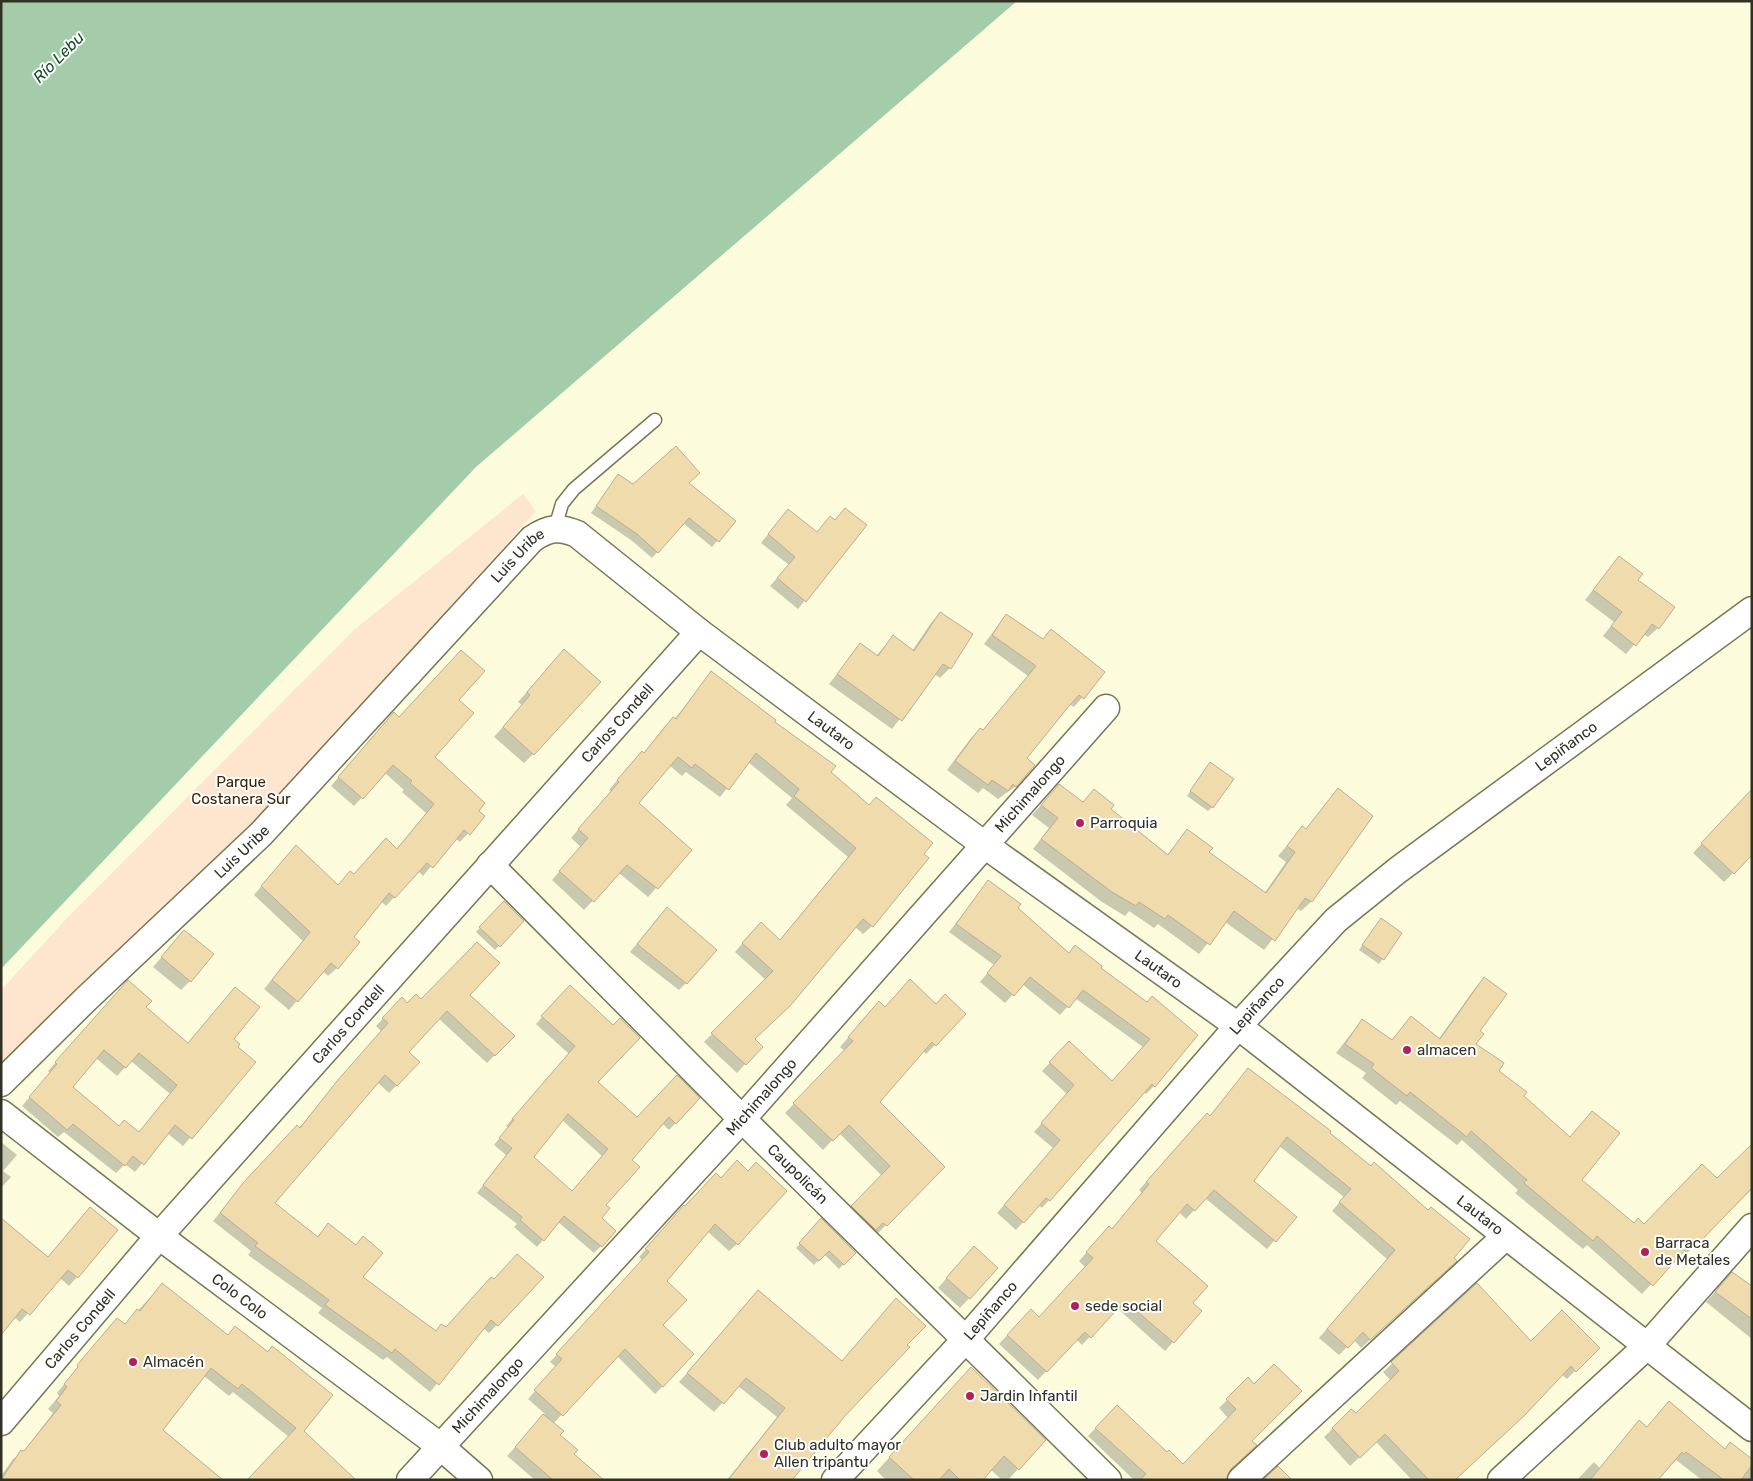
<svg xmlns="http://www.w3.org/2000/svg" width="1753" height="1481" viewBox="0 0 1753 1481" font-family="Rubik,sans-serif">
<style>
.green{fill:#fde5ce}
.water{fill:#a5ccaa}
.shadow{fill:#0003;fill-rule:evenodd}
.building{fill:#f0dbad;stroke:#bbae91;fill-rule:evenodd}
.lines{fill:none;stroke-linecap:round;stroke-linejoin:round}
.service-casing{stroke:#767659;stroke-width:15}
.minor-casing{stroke:#767659;stroke-width:29}
.service{stroke:#fff;stroke-width:12}
.minor{stroke:#fff;stroke-width:26}
.poi-dot{fill:#b12156;stroke:#fff;stroke-width:2}
.labels{text-anchor:middle;stroke-width:4;stroke-linejoin:round;paint-order:stroke}
.street-label{font-size:15px;fill:#303024;stroke:#fff}
.park-label{font-size:15px;fill:#3b2305;stroke:#fff}
.poi-label{font-size:15px;fill:#303024;stroke:#fff;text-anchor:start}
.water-label{font-size:16px;font-style:italic;fill:#134e22;stroke:#fff}
</style>
<rect width="100%" height="100%" fill="#fcfcdc"/>
<path class="green" d="M523,494L536,511L259,820L1,1066V990L69,916L354,630Z"/>
<path class="water" d="M1,1H1017L476,467L1,969Z"/>
<path class="shadow" d="M619,475L633,485L687,483L734,521L712,547L683,523L652,558L631,540L591,513Z
M781,518L817,533L834,521L865,525L798,609L770,586L789,565L761,543Z
M1619,557L1637,581L1658,628L1648,637L1643,634L1626,654L1603,636L1614,622L1585,600Z
M940,613L971,635L950,668L940,678L934,674L892,729L829,684L860,645L876,656L893,637L912,651L931,623Z
M1006,615L1042,640L1051,631L1104,672L1074,707L1069,704L1025,758L1016,786L998,799L983,788L978,793L947,770L971,738L980,729L983,731L1028,676L984,644Z
M555,660L533,754L524,763L494,737L522,705L518,702Z
M711,672L773,722L927,858L872,926L863,934L855,927L753,1040L745,1064L737,1073L704,1042L766,980L735,952L752,932L779,941L848,857L786,805L792,798L748,762L720,797L686,772L682,776L669,765L637,803L690,850L648,897L619,873L584,910L552,880L581,847L571,838L611,791L609,790L633,761L643,754L664,727L673,718L674,720Z
M458,700L433,757L484,816L460,842L455,838L423,876L418,871L386,906L381,901L353,937L359,942L337,968L328,976L323,971L289,1010L264,989L303,941L254,895L288,855L337,886L396,850L426,813L402,792L404,790L385,773L354,806L331,786L385,722Z
M1206,768L1212,807L1208,811L1187,796Z
M1059,785L1082,803L1094,791L1110,810L1167,855L1187,831L1208,852L1264,894L1286,862L1278,856L1302,828L1305,830L1338,790L1372,816L1311,902L1301,911L1297,908L1264,950L1225,922L1199,954L1158,924L1154,928L1129,911L1125,916L1102,902L1033,849L1049,828L1032,815Z
M1741,801L1733,873L1724,882L1693,853Z
M988,882L1069,953L1099,968L1147,1003L1197,1035L1154,1086L1146,1094L1144,1092L1049,1200L1042,1208L1038,1205L1016,1230L997,1213L1053,1148L1034,1132L1067,1094L1042,1071L1061,1051L1111,1083L1143,1047L1075,998L1060,1015L1022,984L1005,1003L980,982L994,965L949,932Z
M504,902L523,921L495,950L476,932Z
M660,916L686,983L679,990L630,952Z
M1377,924L1401,933L1379,964L1359,950Z
M184,931L190,981L181,990L153,967Z
M1484,979L1475,1044L1522,1096L1569,1138L1592,1112L1580,1180L1633,1224L1644,1225L1752,1157V1189L1687,1253L1683,1250L1642,1294L1587,1245L1583,1249L1515,1193L1518,1190L1462,1140L1457,1145L1400,1101L1396,1105L1362,1078L1366,1073L1336,1053L1362,1020L1391,1041L1411,1018L1438,1040L1475,988Z
M235,989L232,1039L236,1047L254,1062L183,1146L167,1133L135,1172L125,1164L116,1173L64,1132L58,1137L22,1106L50,1073L48,1071L120,990L145,1008L187,1044ZM96,1058L117,1076L131,1061L170,1094L138,1133L124,1121L118,1127L71,1087Z
M901,990L935,1045L926,1054L923,1051L878,1102L944,1167L877,1234L843,1216L882,1176L839,1133L823,1150L785,1113L845,1051L840,1047L870,1012L885,1008Z
M563,993L596,1082L637,1119L699,1098L669,1130L662,1123L630,1160L604,1205L600,1219L601,1246L594,1253L558,1222L537,1247L514,1227L517,1224L477,1193L506,1155L494,1145L508,1128L506,1126L569,1054L536,1024ZM562,1120L602,1156L571,1193L532,1158Z
M469,995L495,1055L487,1063L438,1018L407,1052L397,1085L389,1093L377,1082L273,1203L317,1237L328,1225L355,1246L363,1238L361,1277L435,1332L442,1325L446,1329L542,1278L489,1333L483,1328L430,1392L387,1357L383,1360L318,1313L322,1308L248,1255L251,1251L213,1221L236,1193L299,1128L381,1031L376,1026L394,1007L421,1001Z
M1248,1070L1328,1133L1452,1258L1447,1269L1361,1348L1354,1340L1339,1355L1319,1338L1387,1259L1332,1211L1344,1197L1279,1146L1252,1181L1295,1217L1267,1249L1205,1198L1186,1219L1179,1212L1154,1241L1173,1342L1165,1351L1117,1308L1082,1345L1076,1339L1038,1380L999,1344L1022,1319H1039L1085,1267L1079,1261L1101,1236L1111,1230L1142,1193L1139,1190L1198,1123L1209,1117Z
M1,1142L17,1155L3,1171L11,1177L1,1188Z
M716,1175L737,1244L729,1251L707,1231L665,1282L661,1325L663,1386L655,1394L617,1356L553,1424L573,1454L604,1480H535L507,1456L545,1414L528,1399L556,1367L550,1362L643,1261L639,1257L676,1214Z
M90,1208L77,1277L69,1286L60,1278L20,1322L14,1317L47,1258Z
M817,1224L854,1253L839,1269L824,1254L814,1265L796,1248Z
M965,1257L997,1268L960,1308L938,1288Z
M1723,1283L1752,1287V1339L1706,1302Z
M162,1285L227,1336L235,1328L267,1354L331,1396L289,1437L233,1392L229,1396L204,1376L161,1430L1,1480V1476L13,1459L23,1452L53,1413L48,1409L59,1396L57,1393L109,1328L124,1325Z
M1477,1285L1531,1342L1598,1348L1567,1379L1561,1374L1455,1480H1409L1410,1478L1376,1442L1350,1466L1324,1437L1351,1411L1356,1415L1391,1381L1383,1372Z
M750,1301L842,1362L844,1415L791,1480H727L777,1417L738,1386L714,1412L679,1382Z
M1248,1379L1251,1441L1229,1470L1225,1480H1134L1088,1436L1117,1406L1167,1454L1183,1466L1228,1418L1219,1408Z
M958,1382L1018,1469L1008,1480H1002L991,1470L982,1480H886L877,1471Z
M1646,1428L1724,1450L1730,1444L1752,1461V1480H1702L1676,1460L1656,1480H1577L1594,1462L1600,1468L1630,1432Z"/>
<path class="building" d="M676,446L700,473L689,483L736,521L719,542L689,518L658,553L637,534L596,506L618,474L633,484Z
M845,508L867,525L806,602L777,578L795,557L768,534L788,509L817,532L830,516L835,520Z
M1619,556L1643,574L1638,580L1675,607L1659,629L1652,624L1636,646L1611,626L1622,612L1593,590Z
M940,612L973,634L951,669L943,664L902,721L837,674L860,643L878,656L893,635L914,651Z
M1006,614L1043,639L1051,629L1105,672L1084,699L1079,695L1069,706L1027,758L1035,765L1016,787L1013,784L1008,791L992,780L988,785L955,761L980,728L983,730L1036,666L992,635Z
M564,649L601,682L534,755L503,727L530,695L527,692Z
M461,650L485,671L459,700L474,713L435,757L485,803L479,811L485,816L470,835L464,830L433,868L427,863L395,898L389,893L354,937L360,942L338,969L331,963L298,1002L272,980L310,932L261,886L296,845L338,885L350,871L354,874L386,838L397,849L434,804L410,783L412,781L393,765L363,799L338,777L394,712L399,717Z
M711,671L776,720L775,722L836,766L831,772L869,805L876,797L933,843L924,854L929,858L873,927L863,919L790,1006L755,1039L763,1047L746,1065L711,1033L773,971L742,943L761,922L780,940L856,848L794,796L799,789L756,753L729,790L695,764L692,768L678,757L639,803L692,850L658,889L627,865L594,902L559,871L588,838L578,829L619,782L617,780L642,751L644,753L673,717L676,719Z
M1210,762L1234,779L1213,808L1190,791Z
M1059,784L1083,802L1094,789L1114,805L1111,809L1168,855L1187,829L1213,848L1209,852L1266,893L1295,852L1287,846L1302,826L1306,829L1338,788L1373,816L1312,902L1305,898L1275,941L1234,911L1210,945L1168,915L1165,919L1139,902L1136,906L1112,892L1041,839L1058,818L1041,805Z
M1752,789V855L1734,874L1701,843Z
M988,880L1021,904L1018,908L1069,953L1075,945L1102,966L1101,968L1147,1002L1152,996L1198,1035L1155,1087L1152,1084L1050,1201L1046,1198L1024,1223L1004,1205L1060,1140L1041,1123L1074,1085L1049,1062L1069,1041L1112,1081L1150,1039L1083,990L1069,1008L1030,977L1014,996L987,973L1001,956L956,924Z
M504,901L524,921L500,947L479,927Z
M667,907L717,950L687,984L637,944Z
M1381,918L1402,933L1384,960L1362,945Z
M184,930L214,954L191,982L161,957Z
M477,942L500,963L470,995L515,1036L495,1056L447,1011L409,1052L420,1062L397,1086L385,1075L275,1203L318,1237L328,1223L356,1245L363,1236L383,1253L363,1277L436,1331L441,1324L446,1327L491,1277L494,1279L517,1254L544,1277L498,1326L491,1320L439,1385L395,1349L392,1353L325,1305L329,1300L255,1246L258,1243L220,1213L243,1183L297,1125L300,1128L337,1081L388,1023L382,1018L402,997L407,1003L416,994L421,999Z
M1484,977L1507,994L1480,1031L1484,1034L1476,1044L1504,1063L1499,1071L1527,1092L1524,1096L1570,1137L1592,1111L1620,1133L1582,1180L1634,1223L1638,1218L1644,1224L1702,1164L1717,1178L1752,1144V1188L1697,1245L1693,1241L1653,1286L1597,1236L1593,1241L1524,1183L1527,1180L1471,1131L1467,1137L1410,1092L1407,1096L1371,1068L1374,1064L1345,1044L1362,1019L1392,1040L1411,1016L1440,1039Z
M910,979L936,1004L945,994L966,1014L936,1046L932,1042L880,1102L945,1167L887,1226L883,1223L876,1230L851,1206L890,1166L849,1125L833,1141L793,1103L853,1041L848,1037L879,1001L885,1007Z
M128,980L152,1001L146,1007L188,1043L235,987L260,1007L234,1039L240,1044L238,1047L256,1062L192,1139L175,1125L144,1165L133,1156L125,1166L73,1124L67,1130L29,1097L57,1064L55,1062ZM104,1050L126,1068L139,1053L177,1085L139,1132L124,1120L119,1126L73,1087Z
M570,985L613,1025L620,1018L640,1038L598,1082L637,1117L677,1075L700,1098L676,1124L669,1117L632,1160L640,1167L606,1205L610,1208L602,1218L616,1231L602,1247L564,1216L544,1241L520,1220L522,1217L483,1185L512,1148L499,1138L514,1120L512,1119L575,1046L541,1016ZM568,1114L608,1149L572,1191L534,1157Z
M1248,1068L1331,1131L1330,1133L1371,1166L1374,1162L1428,1210L1431,1207L1470,1239L1454,1258L1457,1261L1370,1340L1363,1332L1348,1348L1327,1329L1395,1250L1339,1202L1351,1189L1287,1137L1254,1181L1297,1217L1276,1242L1214,1190L1195,1211L1187,1204L1156,1241L1208,1286L1193,1303L1202,1311L1174,1343L1125,1301L1091,1338L1085,1332L1047,1372L1007,1335L1031,1309L1039,1317L1093,1258L1086,1252L1109,1226L1112,1229L1149,1184L1146,1182L1207,1113L1210,1116Z
M737,1160L748,1171L756,1162L787,1191L738,1245L715,1224L667,1281L687,1300L663,1325L694,1354L663,1387L625,1349L563,1416L534,1390L562,1359L556,1354L649,1252L645,1249L684,1205L685,1206L716,1173L721,1178Z
M90,1207L118,1230L78,1278L68,1270L30,1315L22,1309L1,1335V1218L48,1257Z
M821,1218L856,1253L844,1265L829,1251L819,1261L799,1243Z
M974,1246L998,1268L970,1299L946,1278Z
M1732,1272L1752,1286V1319L1715,1292Z
M162,1283L228,1335L235,1326L268,1352L272,1346L333,1395L304,1431L356,1480H247L296,1428L242,1384L238,1389L211,1368L163,1430L223,1480H1L21,1450L24,1451L61,1405L56,1401L67,1387L64,1384L78,1367L77,1365L117,1318L125,1324L137,1309L140,1311Z
M1477,1283L1531,1341L1562,1310L1600,1348L1576,1372L1571,1366L1525,1415L1455,1480H1429L1385,1434L1360,1458L1332,1428L1351,1409L1356,1413L1399,1371L1391,1362Z
M758,1290L842,1361L896,1298L926,1326L907,1345L910,1347L845,1416L792,1480H728L785,1408L746,1378L724,1404L687,1373Z
M1274,1364L1302,1391L1252,1441L1257,1445L1231,1469L1226,1480H1140L1146,1474L1095,1428L1117,1405L1167,1452L1169,1450L1183,1464L1236,1409L1226,1399L1248,1377L1254,1384Z
M971,1367L1046,1440L1019,1470L1004,1456L983,1480H960L949,1469L939,1480H914L889,1457Z
M1669,1401L1725,1449L1730,1442L1752,1459V1465L1741,1480H1724L1686,1452L1684,1454L1682,1452L1658,1480H1590L1639,1420L1647,1427Z
M543,1414L564,1431L560,1435L578,1450L574,1454L604,1480H553L515,1447Z
M1278,1466L1292,1480H1263Z"/>
<g class="lines">
<g class="service-casing">
<path id="service" d="M555,528L562,504L574,489L655,420"/>
</g>
<g class="minor-casing">
<g id="minor">
<path id="s1" d="M490,865L742,1119L1108,1480"/>
<path id="s2" d="M1,1083L84,1001L261,834L532,539C548,528 559,526 577,534L699,632L986,846L1238,1026L1752,1428"/>
<path id="s3" d="M1,1113L159,1236L440,1446L479,1480"/>
<path id="s4" d="M1,1422L159,1236L699,632"/>
<path id="s5" d="M410,1480L742,1119L1106,708"/>
<path id="s6" d="M835,1480L966,1339L1238,1026L1336,920L1398,870L1752,610"/>
<path d="M1241,1480L1506,1236"/>
<path d="M1501,1480L1647,1346L1752,1227"/>
</g>
</g>
<use href="#service" class="service"/>
<use href="#minor" class="minor"/>
</g>
<g class="poi-dot">
<circle cx="1080" cy="823" r="5"/>
<circle cx="1407" cy="1050" r="5"/>
<circle cx="1645" cy="1252" r="5"/>
<circle cx="1075" cy="1306" r="5"/>
<circle cx="133" cy="1362" r="5"/>
<circle cx="970" cy="1396" r="5"/>
<circle cx="764" cy="1454" r="5"/>
</g>
<g class="labels">
<g class="street-label">
<text dy="5" stroke="none"><textPath href="#s2" startOffset="739">Luis Uribe</textPath></text>
<text dy="5" stroke="none"><textPath href="#s4" startOffset="932">Carlos Condell</textPath></text>
<text dy="5" stroke="none"><textPath href="#s2" startOffset="1130">Lautaro</textPath></text>
<text dy="5" stroke="none"><textPath href="#s6" startOffset="1040">Lepiñanco</textPath></text>
<text dy="5" stroke="none"><textPath href="#s5" startOffset="925">Michimalongo</textPath></text>
<text dy="5" stroke="none"><textPath href="#s2" startOffset="334">Luis Uribe</textPath></text>
<text dy="5" stroke="none"><textPath href="#s2" startOffset="1535">Lautaro</textPath></text>
<text dy="5" stroke="none"><textPath href="#s6" startOffset="635">Lepiñanco</textPath></text>
<text dy="5" stroke="none"><textPath href="#s4" startOffset="528">Carlos Condell</textPath></text>
<text dy="5" stroke="none"><textPath href="#s5" startOffset="520">Michimalongo</textPath></text>
<text dy="5" stroke="none"><textPath href="#s1" startOffset="436">Caupolicán</textPath></text>
<text dy="5" stroke="none"><textPath href="#s2" startOffset="1940">Lautaro</textPath></text>
<text dy="5" stroke="none"><textPath href="#s3" startOffset="301">Colo Colo</textPath></text>
<text dy="5" stroke="none"><textPath href="#s6" startOffset="230">Lepiñanco</textPath></text>
<text dy="5" stroke="none"><textPath href="#s4" startOffset="122">Carlos Condell</textPath></text>
<text dy="5" stroke="none"><textPath href="#s5" startOffset="115">Michimalongo</textPath></text>
</g>
<g class="park-label">
<text x="241" y="787">Parque<tspan x="241" dy="17">Costanera Sur</tspan></text>
</g>
<g class="poi-label">
<text x="1090" y="828">Parroquia</text>
<text x="1417" y="1055">almacen</text>
<text x="1655" y="1248">Barraca<tspan x="1655" dy="17">de Metales</tspan></text>
<text x="1085" y="1311">sede social</text>
<text x="143" y="1367">Almacén</text>
<text x="980" y="1401">Jardin Infantil</text>
<text x="774" y="1450">Club adulto mayor<tspan x="774" dy="17">Allen tripantu</tspan></text>
</g>
<g class="water-label">
<text transform="translate(58 57) rotate(-45)" y="6">Río Lebu</text>
</g>
</g>
<rect width="1753" height="1481" fill="none" stroke="#303024" stroke-width="5"/>
</svg>
